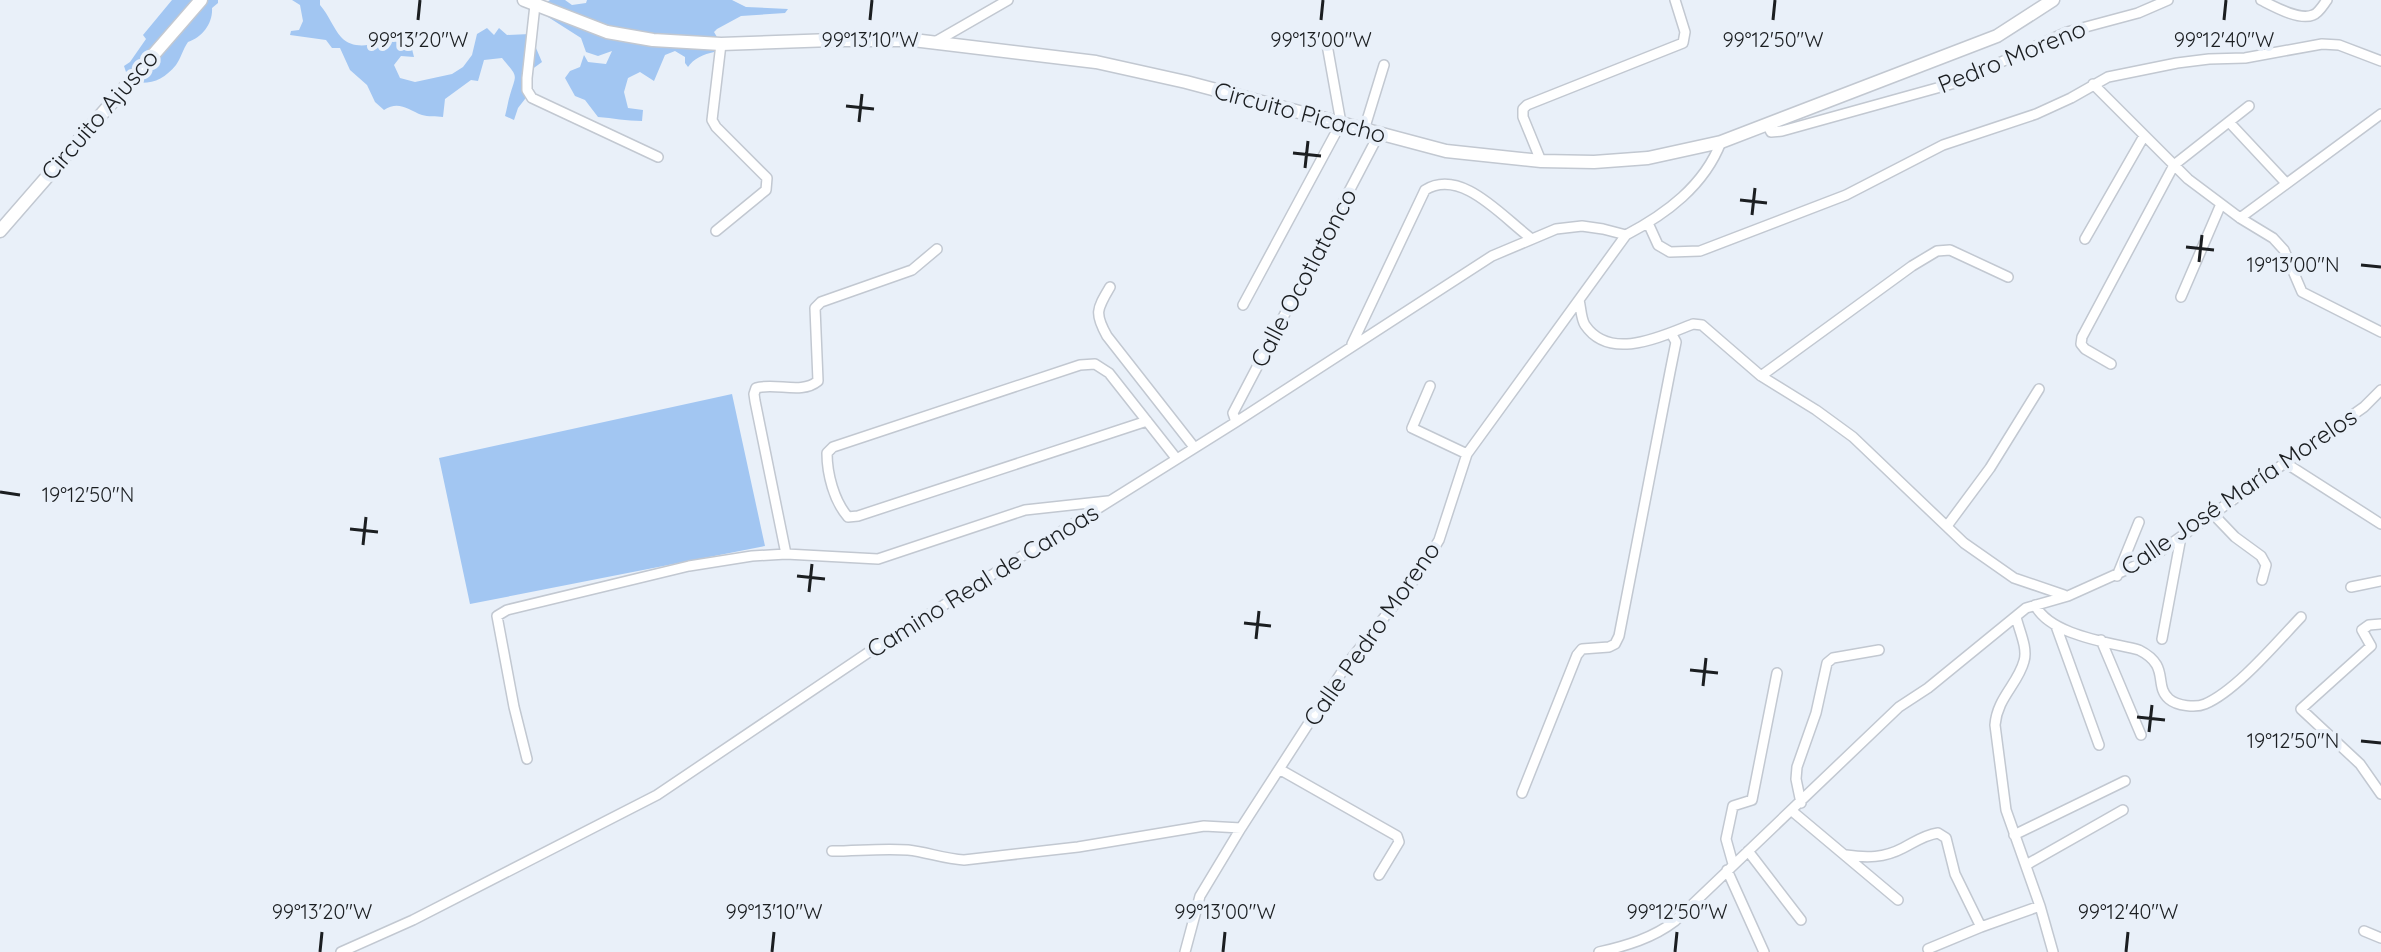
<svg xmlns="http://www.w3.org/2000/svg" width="2381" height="952" viewBox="0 0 2381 952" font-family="Quicksand,sans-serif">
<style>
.green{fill:#a2c6f2}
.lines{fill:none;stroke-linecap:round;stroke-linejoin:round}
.minor-casing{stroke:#c2c8d1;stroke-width:12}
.secondary-casing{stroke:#c2c8d1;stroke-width:15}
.minor{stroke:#fff;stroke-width:9}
.secondary{stroke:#fff;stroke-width:12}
.ticks{fill:none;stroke:#1b1e21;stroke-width:3}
.labels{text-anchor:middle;stroke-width:8;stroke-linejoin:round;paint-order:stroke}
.street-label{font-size:24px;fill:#1b1e21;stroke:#e9f0f9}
.ticks-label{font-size:20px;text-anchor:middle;fill:#1b1e21;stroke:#e9f0f9;stroke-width:8;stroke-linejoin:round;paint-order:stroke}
</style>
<rect width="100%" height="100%" fill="#e9f0f9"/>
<path class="green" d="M172,0H218V3L212,8C213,23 203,37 188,42C183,49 181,58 176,65C163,81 148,86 129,81L124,66L130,62L146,39L143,35Z
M292,0H320V5C329,15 333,28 341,37C354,51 375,45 389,38L397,42L400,49L404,36L409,37L414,57L401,56L394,65L400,78L415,82L452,74L463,67L472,55L477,34L487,28L494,35L499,28L507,35L530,34L542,62L531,70L525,99L518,108L514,120L505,116C507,109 508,101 510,95C517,72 518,78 502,58L484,60L478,81L471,80L445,99L443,117C436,116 428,117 422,115C408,110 399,100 384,110L375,102L367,85L350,70L340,48H332L326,40L290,35L291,31L299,30L303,21L300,5Z
M550,0H565L572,5L586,3L587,0H732L746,7L788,9L785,13L741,16L717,29L714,32L720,42L714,52C704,54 693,59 688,67L685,63V57L675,51L665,55L654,81L640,72L628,78L624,92L628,108L643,110L642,121C626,121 613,118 598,117L585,100L575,96L565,78L570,71L580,67L584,55L588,62L606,64L612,51L598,56L586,52L581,38L548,17L546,3Z
M732,394L765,546L470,604L439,458Z"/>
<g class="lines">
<g class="minor-casing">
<path id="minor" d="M2261,0C2273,6 2299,21 2313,15C2319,13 2323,5 2327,0
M535,5L527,78V90L532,98L658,157
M935,42L1008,0
M2093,84L2188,179L2240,218L2273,238L2284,250L2302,292L2381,332
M2229,122L2286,183
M1767,124L1771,132L1782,131L1955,83L2067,32L2138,13L2168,0
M1364,130L1384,65
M1541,161L1523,117V109L1527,105L1683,43L1685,32L1675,0
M2240,218L2381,114
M1648,223L1658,245L1670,252L1700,251L1846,195L1943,145L2036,114L2071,98L2108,77L2177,63L2209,59L2245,58L2322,44L2339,45L2381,61
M716,231L766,190L767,178L716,127L712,120L721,44
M2085,239L2144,136
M1110,287C1097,309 1094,313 1107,336L1194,447
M2181,297L2221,204
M1579,300C1581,308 1581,319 1585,325C1610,362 1662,336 1693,324L1702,325L1761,376L1816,410L1853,437L1964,543L2014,578L2064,595
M1243,305L1341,123L1326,39
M1352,344L1425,190C1462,167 1504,219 1532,239
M2111,364L2085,349L2081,344L2082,337L2174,165L2249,106
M1761,376L1912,266L1937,251L1950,250L2008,277
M1430,386L1412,428L1467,454
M1147,421L858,516L848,517C834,501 827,474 827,453L833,447L1080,365L1095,364L1109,373L1176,458
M1236,422L1233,413L1379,134
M2284,462L2381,524
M2213,514L2235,537L2261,556L2266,565L2262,580
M1947,526L1990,468L2039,389
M786,554L755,401L754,394L756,388C776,382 801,395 818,381L815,308L821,302L912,270L937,249
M2117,576L2139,522
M2351,587L2381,581
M2035,605C2050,635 2107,642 2139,650C2171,666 2153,685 2169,699C2177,706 2196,708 2205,704C2236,691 2277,642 2301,617
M2016,617C2019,630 2028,648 2024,661C2018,684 1997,698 1995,725L2006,810L2040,906L2053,952
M2381,624L2369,625L2362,630L2371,646L2301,709L2360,764L2381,794
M2056,626L2099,745
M2162,639L2181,537
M2101,640L2141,735
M527,759L514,707L497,616L507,610L689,566L752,556L786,554L878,559L1025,510L1108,501
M1279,769L1397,836L1399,842L1379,875
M1522,793L1577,655L1582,649L1609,647L1615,644L1619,636L1670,372L1676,342L1671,333
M1801,803L1796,779L1797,767L1816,713L1827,663L1833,658L1879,650
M1792,811L1898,900
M2014,835L2125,781
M832,851C857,851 883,848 908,850C927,852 944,859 964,860L1078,847L1204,826L1241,828
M1748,851L1801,920
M1846,855C1867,858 1884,858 1903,848C1915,842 1924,835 1938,833L1946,838L1955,874L1981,927L2040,906
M1733,864L1726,839L1733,806L1752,800L1777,673
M2026,865L2123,810
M1727,870L1764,952
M2364,931L2381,938
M1928,949L1981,927
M341,952L413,920L657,795L872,650L1236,422L1492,256L1556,229L1582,226L1603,229L1626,235
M1185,952L1200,896L1241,828L1347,664L1418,575L1439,540L1467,454L1626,235C1666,214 1704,186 1721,142
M1599,952C1626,946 1653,938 1675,921L1899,707L1928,688L2026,608L2068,596L2148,560L2364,407L2381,390"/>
</g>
<g class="secondary-casing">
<path id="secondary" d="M524,0L607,32L653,40L721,44L832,40H913L1096,62L1186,82L1446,151L1541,161L1594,162L1648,158L1721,142L1997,36L2053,0
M0,231L201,0"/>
</g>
<use href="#minor" class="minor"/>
<use href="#secondary" class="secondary"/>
</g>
<path class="ticks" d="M418,20L420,0M870,20L872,0M1321,20L1323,0M1773,20L1775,0M2224,20L2226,0M846,106L874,109M859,122L862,94M1293,153L1321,156M1305,168L1308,141M1740,200L1767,203M1752,215L1755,188M2186,247L2214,250M2199,262L2202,235M2361,265L2381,267M0,492L20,495M350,529L378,532M363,545L366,517M797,576L825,579M809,592L812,564M1244,623L1271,626M1256,639L1259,611M1690,670L1718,673M1703,686L1706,658M2137,717L2165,720M2149,732L2152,705M2361,741L2381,743M320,952L322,932M772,952L774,932M1223,952L1225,932M1675,952L1677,932M2126,952L2128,932"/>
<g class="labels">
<g class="street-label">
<text transform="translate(2012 57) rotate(-22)" y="8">Pedro Moreno</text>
<text transform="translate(1300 113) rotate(15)" y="8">Circuito Picacho</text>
<text transform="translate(100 115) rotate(-49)" y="8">Circuito Ajusco</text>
<text transform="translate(1304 278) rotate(-62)" y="8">Calle Ocotlatonco</text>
<text transform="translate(2239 492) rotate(-34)" y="8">Calle José María Morelos</text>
<text transform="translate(983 581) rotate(-32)" y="8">Camino Real de Canoas</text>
<text transform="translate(1372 634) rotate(-55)" y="8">Calle Pedro Moreno</text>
</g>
</g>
<g class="ticks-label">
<text x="418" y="47">99°13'20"W</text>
<text x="870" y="47">99°13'10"W</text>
<text x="1321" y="47">99°13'00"W</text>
<text x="1773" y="47">99°12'50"W</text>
<text x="2224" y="47">99°12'40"W</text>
<text x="2293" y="272">19°13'00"N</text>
<text x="88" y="502">19°12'50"N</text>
<text x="2293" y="748">19°12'50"N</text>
<text x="322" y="919">99°13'20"W</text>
<text x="774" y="919">99°13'10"W</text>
<text x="1225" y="919">99°13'00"W</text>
<text x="1677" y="919">99°12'50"W</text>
<text x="2128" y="919">99°12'40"W</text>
</g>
</svg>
